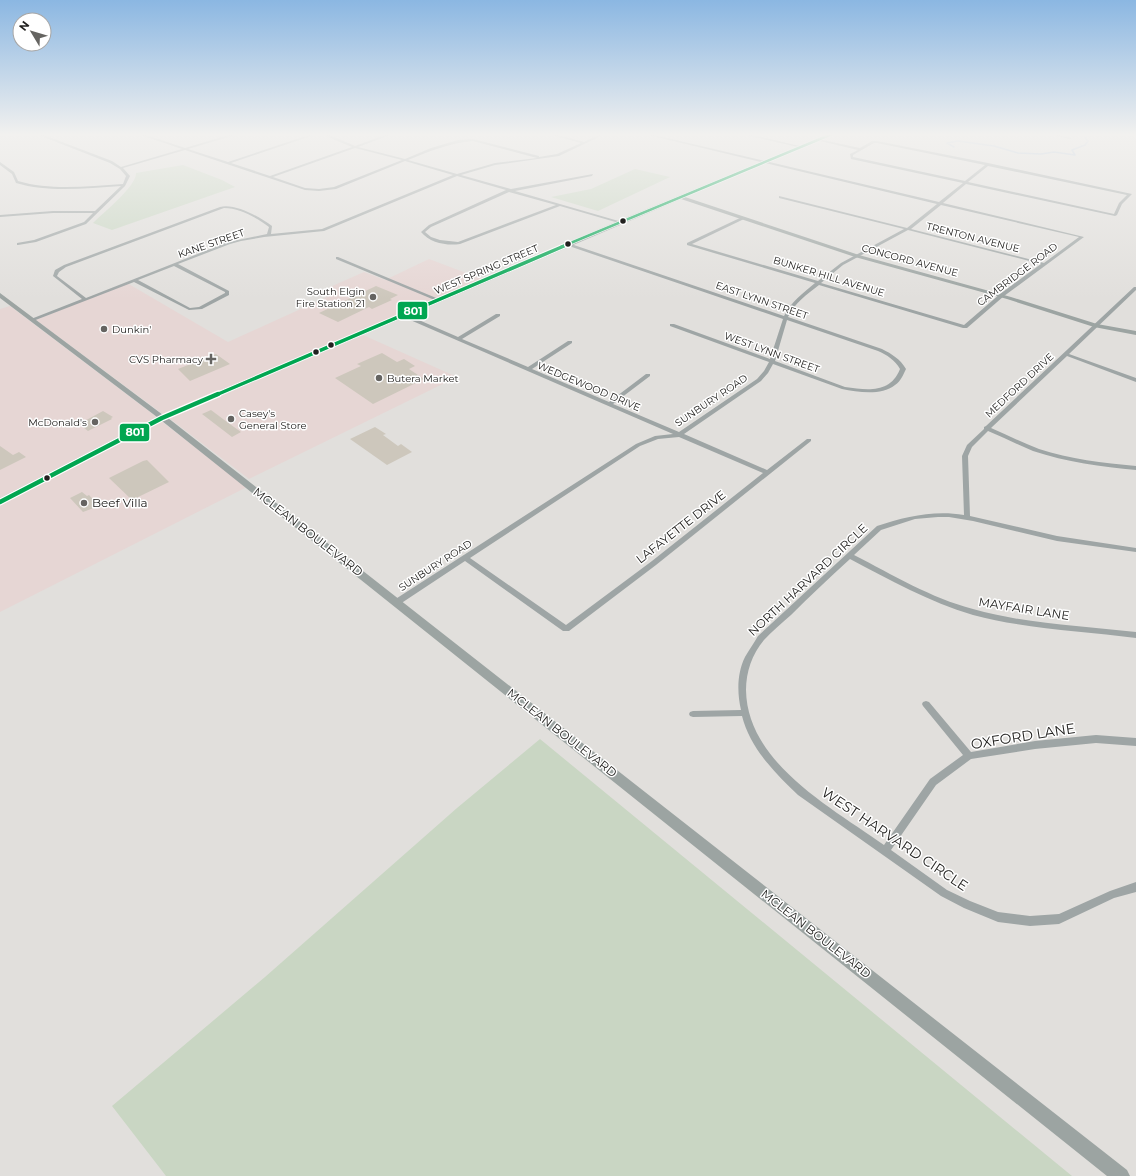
<svg xmlns="http://www.w3.org/2000/svg" width="1136" height="1176" viewBox="0 0 1136 1176" font-family="Montserrat,sans-serif">
<style>
.commercial{fill:#e6d6d4}
.green{fill:#c9d6c3}
.lines{fill:none;stroke-linecap:round;stroke-linejoin:round}
.stream{stroke:#a1bbda;stroke-width:1.5}
.building{fill:#cdc7bc}
.street{fill:#9ea5a5;fill-rule:evenodd}
.secondary{fill:#9ca4a2;fill-rule:evenodd}
.bus-1-far2-casing{stroke:#fff;stroke-width:4}
.bus-1-far1-casing{stroke:#fff;stroke-width:5.5}
.bus-1-casing{stroke:#fff;stroke-width:7}
.bus-1-far2{stroke:#00a651;stroke-width:2.5}
.bus-1-far1{stroke:#00a651;stroke-width:3.5}
.bus-1{stroke:#00a651;stroke-width:4.5}
.bus-dot{fill:#22211f;stroke:#fff;stroke-width:1.5}
.poi-dot{fill:#656461;stroke:#fff;stroke-width:1.5}
.labels{text-anchor:middle;stroke-width:3;stroke-linejoin:round;paint-order:stroke}
.far-street-label{font-size:10px;fill:#22211f;stroke:#fff}
.far-poi-label{font-size:10px;fill:#22211f;stroke:#fff;text-anchor:end}
.poi-label{font-size:12px;fill:#22211f;stroke:#fff;text-anchor:start}
.street-label{font-size:12px;fill:#22211f;stroke:#fff}
.near-street-label{font-size:14px;fill:#22211f;stroke:#fff}
.line-badge{stroke:#fff;stroke-width:1.5}
.badge-label{font-size:11px;text-anchor:middle;font-weight:bold;fill:#fff}
</style>
<rect width="100%" height="100%" fill="#e1dfdc"/>
<path class="commercial" d="M429,259L482,279L164,415L36,320L127,283L228,342L338,292L330,287L364,272L385,280Z
M10,306L158,418L0,499V309Z
M363,335L457,377L249,479L169,418Z
M161,421L247,487L0,612V504Z"/>
<path class="green" d="M183,165L222,180L235,187L112,230L93,223C103,213 137,186 136,173Z
M635,169L670,177L598,211L551,197L591,189Z
M540,739L1072,1176H166L112,1106L265,977L457,808Z"/>
<g class="lines">
<path class="stream" d="M954,147L947,143L958,141L994,146L1018,153L1041,154L1054,152L1075,155L1072,150L1085,145L1088,141L1085,138L1091,134"/>
</g>
<path class="building" d="M376,286L398,295L390,299L392,300L372,309L369,307L338,322L319,313Z
M382,353L397,362L404,359L415,366L409,369L424,379L373,404L335,378L361,366L357,364Z
M216,354L230,364L190,381L178,369Z
M211,410L227,422L241,432L232,437L202,414Z
M103,411L113,417L111,418L112,419L88,431L79,424Z
M375,427L386,434L383,435L398,446L401,444L412,452L387,465L350,439Z
M0,446L13,455L19,452L26,457L0,470Z
M147,460L169,482L132,500L109,478L143,461Z
M82,492L87,496L89,495L99,506L83,512L70,498Z"/>
<g class="lines">
<path class="street" d="M36,134H41L112,161L121,167L182,149L138,134H143L185,148L232,134H238L188,149L228,162L312,134H317L231,163L270,176L352,147L335,140L323,134H328L355,146L388,134H393L358,147L405,159L431,148L458,140L473,139L539,156V157L557,154L581,143L548,134H554L584,142L600,134H605L559,156L495,165L461,175L511,189L593,174L592,176L515,191L622,222L619,223L560,206L460,244C447,246 430,243 421,232L429,225L506,190L457,176L324,231L264,237L241,241L230,244L178,264L229,291V295L202,309L189,310L134,282L33,321L31,320V319L82,299L53,276L55,270L64,265L220,207C235,203 260,217 272,226L271,234L322,229L453,175L405,161L336,189L319,191L305,190L185,150L123,168L130,176L125,186L86,224L36,242L18,245H17V243L34,240L84,222L93,213H53L0,217V215L53,211H95L121,186C86,188 50,193 16,183L12,174L0,165V162L14,172L18,181C52,191 88,186 123,184L126,176L120,169L110,163ZM473,141L537,158L495,163L457,174L408,160C430,151 450,143 473,141ZM355,148L402,160L334,187L319,189L305,188L273,177ZM509,192L556,205L458,242L440,240L431,237L425,232L431,227ZM224,208C240,208 257,218 269,227L267,234L228,242L86,298L57,276L59,272L66,267ZM174,266L225,292V293L199,307L190,308L138,280Z
M644,134H650L939,202L963,183L851,159L850,154L858,150L816,140L818,139L860,148L872,141H877L988,163L1132,194L1122,204L1117,215L1115,216L966,184L943,203L1084,237L1004,296L967,328H963L819,285C806,295 795,303 788,317L882,349C892,354 900,359 906,369C903,375 901,381 895,385C881,396 858,392 842,389L773,364L768,373L761,381L684,434L767,470L807,439H811V441L656,565L569,631H563L465,561L400,604H394L393,602L394,600L636,444L655,436L673,434L401,316V314H405L458,337L496,314H500V316L462,339L528,367L568,341H572V343L532,369L609,402L646,374H650V376L613,404L679,432L757,379L764,371L769,362L670,326V324H674L770,359L783,319L566,245V243H568L784,316C791,302 803,293 815,283L687,245V243L742,217H744V219L692,244L818,281L841,263L904,229L779,198V196L907,228L937,204ZM874,143H877L985,165L965,181L853,157V155ZM988,166L1127,195L1119,203L1114,214L968,182ZM941,205L1079,237L1044,263L911,229ZM908,230L1041,264L1000,294L964,325L821,283L843,265ZM787,320L878,351C887,355 895,360 900,369C890,394 867,390 845,387L775,361ZM679,437L763,473L652,561L566,625L470,558L640,446L658,439Z
M741,134H748L804,147L802,148Z
M1049,134H1056L1072,138L1070,139Z
M336,257H338L441,300L437,301L336,259Z
M1134,287H1136V290L1069,354L1136,378V382L1067,356L991,428C1007,435 1023,443 1039,449C1070,459 1103,463 1136,466V470C1102,467 1066,462 1033,451C1018,445 1003,437 988,431L972,447L968,456L970,516L1057,536L1136,548V552L1057,541L973,521L949,517H938L915,519L881,530L854,555C893,575 931,598 973,609C1026,624 1082,626 1136,632V638C1082,631 1025,629 973,615C929,602 890,580 850,559C830,577 810,596 791,615C782,623 772,631 764,640C752,654 746,672 746,690C747,763 832,808 884,845L930,779L963,755L923,706L922,704L923,702L926,701L929,702L971,752L1035,741L1096,735L1136,738V746L1096,743L1035,749L971,759L936,785L891,850L947,890L970,901L998,912L1030,916L1059,914L1110,891L1136,882V892L1114,898L1059,924L1030,926L998,922L964,908L941,896L798,795C775,773 750,748 742,716L693,717L690,716L689,714L690,712L693,711L741,710C737,693 737,673 745,657C749,650 754,643 758,636L877,526C905,517 933,510 964,515L962,456L967,445L984,429V427L986,426Z"/>
<path class="secondary" d="M828,134H834L685,197L859,255L1011,297L1097,324L1136,331V335L1094,327L1007,299L855,257L681,199L168,418L1127,1170L1130,1176H1107L162,421L0,505V498L157,417L0,298V293L163,415L618,221Z"/>
<g class="bus-1-far2-casing">
<path id="bus-1-far2" d="M561,247L832,134"/>
</g>
<g class="bus-1-far1-casing">
<path id="bus-1-far1" d="M216,395L564,246"/>
</g>
<g class="bus-1-casing">
<path id="bus-1" d="M0,502L162,418L218,394"/>
</g>
<use href="#bus-1-far2" class="bus-1-far2"/>
<use href="#bus-1-far1" class="bus-1-far1"/>
<use href="#bus-1" class="bus-1"/>
</g>
<linearGradient id="sky" x2="0" y2="1"><stop stop-color="#8bb7e2"/><stop offset="0.45" stop-color="#f2f1ef"/><stop offset="1" stop-color="#f2f1ef" stop-opacity="0"/></linearGradient>
<rect width="1136" height="299" fill="url(#sky)"/>
<g class="bus-dot">
<circle cx="623" cy="221" r="3.5"/>
<circle cx="568" cy="244" r="3.5"/>
<circle cx="331" cy="345" r="3.5"/>
<circle cx="316" cy="352" r="3.5"/>
<circle cx="47" cy="478" r="3.5"/>
</g>
<g class="poi-dot">
<circle cx="373" cy="297" r="4"/>
<circle cx="104" cy="329" r="4"/>
<path d="M209 353h4v4h4v4h-4v4h-4v-4h-4v-4h4z"/>
<circle cx="379" cy="378" r="4"/>
<circle cx="231" cy="419" r="4"/>
<circle cx="95" cy="422" r="4"/>
<circle cx="84" cy="503" r="4"/>
</g>
<g class="labels">
<g class="far-street-label">
<text transform="translate(973 237) rotate(14)" y="4">TRENTON AVENUE</text>
<text transform="translate(211 243) rotate(-19)" y="4">KANE STREET</text>
<text transform="translate(910 260) rotate(15)" y="4">CONCORD AVENUE</text>
<text transform="translate(486 269) rotate(-23)" y="4">WEST SPRING STREET</text>
<text transform="translate(1017 274) rotate(-37)" y="4">CAMBRIDGE ROAD</text>
<text transform="translate(829 276) rotate(17)" y="4">BUNKER HILL AVENUE</text>
<text transform="translate(762 300) rotate(19)" y="4">EAST LYNN STREET</text>
<text transform="translate(772 352) rotate(20)" y="4">WEST LYNN STREET</text>
<text transform="translate(1019 385) rotate(-43)" y="4">MEDFORD DRIVE</text>
<text transform="translate(589 386) rotate(23)" y="4">WEDGEWOOD DRIVE</text>
<text transform="translate(711 400) rotate(-34)" y="4">SUNBURY ROAD</text>
<text transform="translate(435 565) rotate(-33)" y="4">SUNBURY ROAD</text>
</g>
<g class="far-poi-label">
<text x="365" y="295">South Elgin<tspan x="365" dy="12">Fire Station 21</tspan></text>
<text x="112" y="333" text-anchor="start">Dunkin'</text>
<text x="203" y="363">CVS Pharmacy</text>
<text x="387" y="382" text-anchor="start">Butera Market</text>
<text x="239" y="417" text-anchor="start">Casey's<tspan x="239" dy="12">General Store</tspan></text>
<text x="87" y="426">McDonald's</text>
</g>
<g class="poi-label">
<text x="92" y="507">Beef Villa</text>
</g>
<g class="street-label">
<text transform="translate(681 527) rotate(-38)" y="4">LAFAYETTE DRIVE</text>
<text transform="translate(308 532) rotate(38)" y="4">MCLEAN BOULEVARD</text>
<text transform="translate(808 580) rotate(-43)" y="4">NORTH HARVARD CIRCLE</text>
<text transform="translate(1024 609) rotate(9)" y="4">MAYFAIR LANE</text>
<text transform="translate(562 733) rotate(38)" y="4">MCLEAN BOULEVARD</text>
<text transform="translate(816 934) rotate(38)" y="4">MCLEAN BOULEVARD</text>
</g>
<g class="near-street-label">
<text transform="translate(1023 736) rotate(-9)" y="5">OXFORD LANE</text>
<text transform="translate(895 839) rotate(34)" y="5">WEST HARVARD CIRCLE</text>
</g>
</g>
<g class="line-badge">
<rect x="397" y="301" width="31" height="19" rx="4" fill="#00a651"/>
<rect x="119" y="423" width="31" height="19" rx="4" fill="#00a651"/>
</g>
<g class="badge-label">
<text x="413" y="315">801</text>
<text x="135" y="436">801</text>
</g>
<g transform="translate(32 32) rotate(308)"><circle r="19" fill="#ffffff" stroke="#a7a6a5"/>
<path d="M0-3L7 15L0 10L-7 15Z" fill="#656461"/>
<text y="-6" font-size="11" font-weight="bold" text-anchor="middle" fill="#22211f">N</text>
</g>
</svg>
